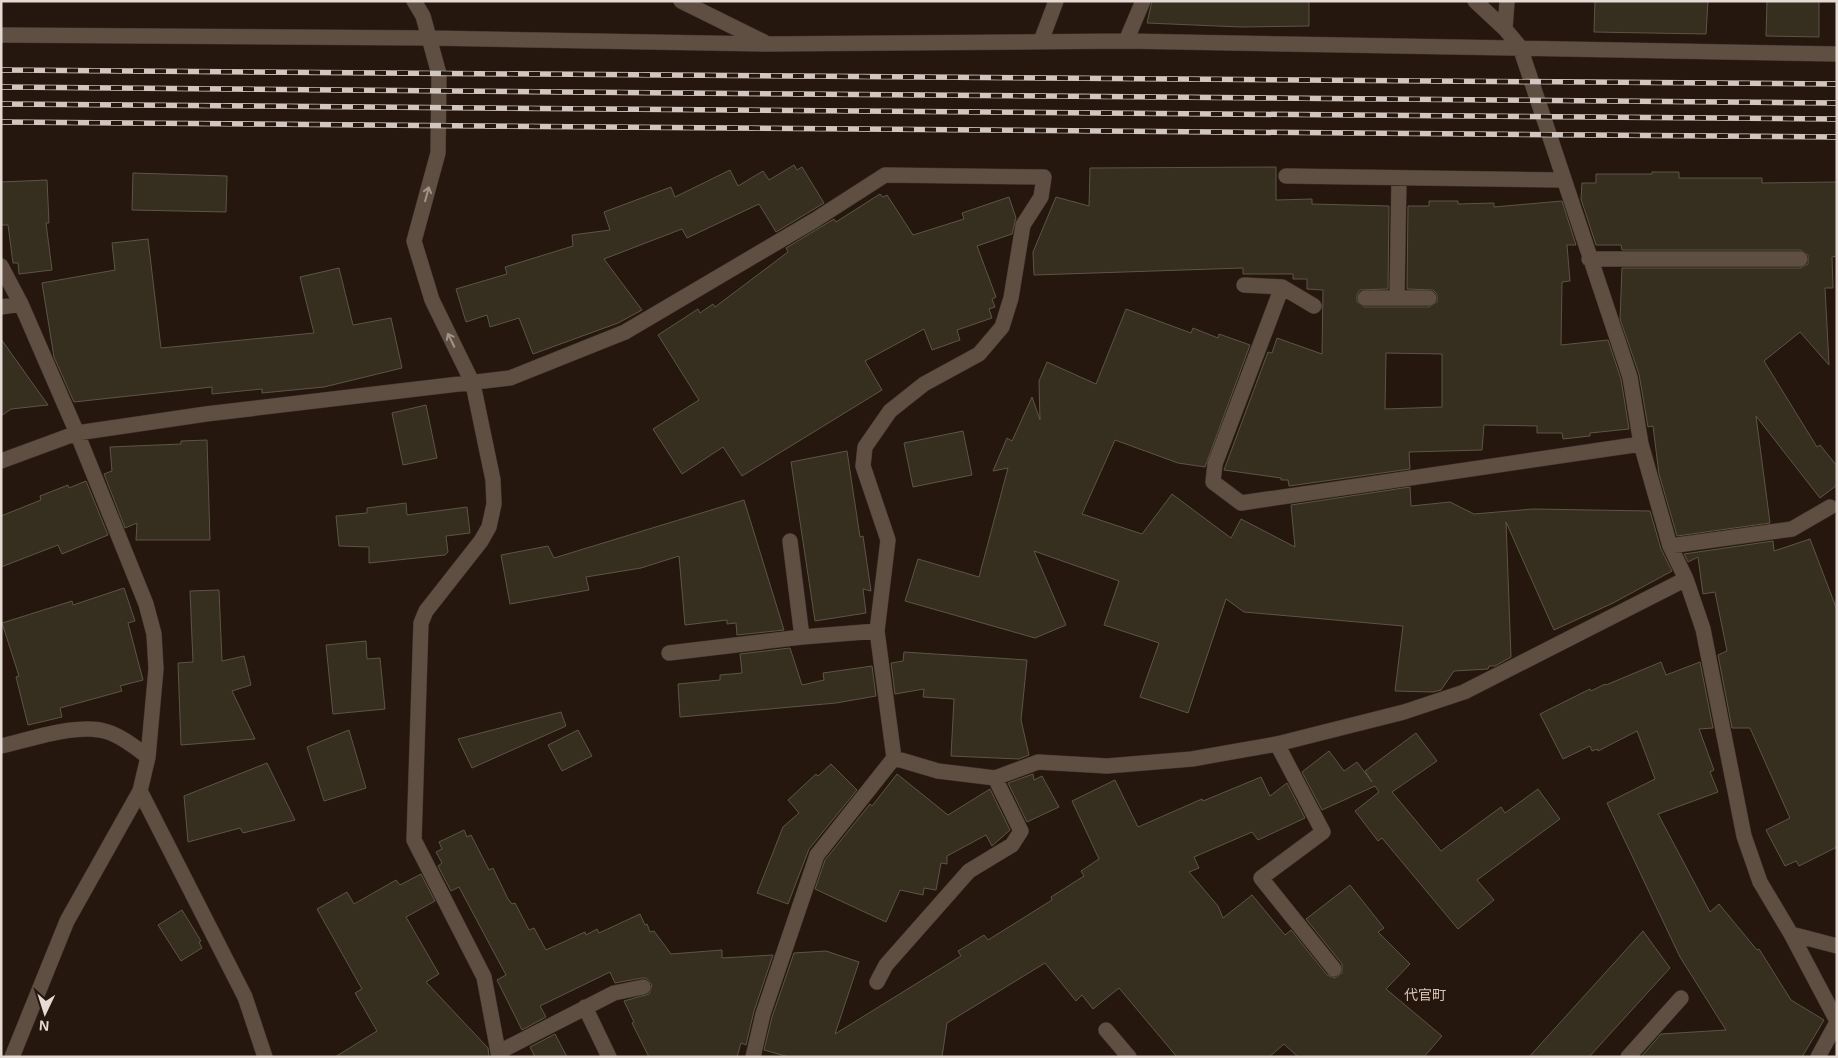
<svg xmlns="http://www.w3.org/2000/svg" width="1838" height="1058" viewBox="0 0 1838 1058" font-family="Helvetica,'Noto Sans JP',sans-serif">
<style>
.building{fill:#362f1f;stroke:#5d5544;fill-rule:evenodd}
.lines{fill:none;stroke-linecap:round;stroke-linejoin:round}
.minor-casing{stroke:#3d332f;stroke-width:16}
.minor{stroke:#5f4e42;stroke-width:15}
.rail-casing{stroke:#d2c7c0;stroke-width:5.5}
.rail{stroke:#25170d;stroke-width:4;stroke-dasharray:11;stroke-linecap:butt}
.oneway{stroke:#a2948b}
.labels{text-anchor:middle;stroke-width:4.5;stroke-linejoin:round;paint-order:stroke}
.neighbourhood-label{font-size:14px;fill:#d7c3b6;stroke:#25170d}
</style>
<rect width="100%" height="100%" fill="#25170d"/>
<path class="building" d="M1152,1H1309V26L1241,27L1147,23Z
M1595,1H1708L1706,34L1594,32Z
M1767,1H1819V37L1766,36Z
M794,165L797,170L802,167L824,203L776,232L759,204L687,238L682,229L604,259L642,310L618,323L533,354L519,318L490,327L487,315L466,322L456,289L507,274L505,267L573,246L572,235L610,230L604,212L671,187L675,197L730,170L738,186L763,171L769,180Z
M1276,167V200L1312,199V204L1389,206L1388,289L1360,290L1357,294V302L1365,307H1429L1437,302V294L1433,290L1407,289L1408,206H1429V201H1458V204L1494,203V207L1562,201L1576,245H1567L1570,281L1562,282L1561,345L1608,340L1621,379L1629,429L1590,433V436L1563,439L1562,433H1537V426L1484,425L1482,450L1409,452L1410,469L1289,486L1288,480H1281V478L1224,470L1268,352L1272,353L1277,338L1322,354L1323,290L1307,289V279H1293V274H1243V268L1034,275L1033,252L1056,197L1089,206L1090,168ZM1386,353L1442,354V407L1385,409Z
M1652,172H1679V178H1762V183L1837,182V256L1832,257L1833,288H1825L1829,365L1800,332L1764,361L1817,447L1820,445L1837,466V485L1820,498L1756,416L1770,523L1677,536L1659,474L1653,426L1648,427L1639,374L1620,319L1622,268H1800L1808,264V255L1800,250H1622L1621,245H1596L1581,199L1582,183H1596V174H1652Z
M133,173L227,176L226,212L132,210Z
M47,180L49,223H46L52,270L19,274L18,263H13L8,225H1V182Z
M880,194L883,197L887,195L913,235L964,219L962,213L1009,197L1016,218L1012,234L977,246L996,297L992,299L995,307L989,309L992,318L957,330L960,340L932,350L924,329L865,361L882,390L742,476L723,447L682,474L653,429L699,400L658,335L698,309L700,313L713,304L715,307L788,252L786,248L834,219L836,222Z
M148,239L161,348L314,333L300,277L339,268L353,325L391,318L402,368L324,387L262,393V389L212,394V387L74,402L54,357L42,283L115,270L112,243Z
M1126,309L1191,333L1193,328L1218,338L1219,334L1250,345L1205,467L1178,463L1115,440L1082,514L1142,534L1172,494L1231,538L1241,519L1295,547L1291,505L1410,487L1411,506L1450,502L1474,514L1533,509L1650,511L1661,549L1672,571L1613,603L1554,630L1506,522L1511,657L1495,666H1489L1488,669L1454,671L1441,690L1433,692L1395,691L1403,626L1244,612L1226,599L1188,713L1140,697L1159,643L1104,625L1119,581L1034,551L1066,625L1035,638L905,601L918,559L979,577L1008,468L993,471L1007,438L1012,441L1032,397L1040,420L1039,381L1047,362L1096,384Z
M1,339L48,405L11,409L1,416Z
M426,405L437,458L403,465L392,413Z
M963,431L972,475L913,487L904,443Z
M207,440L210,540H136L137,523L125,528L104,474L112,471L110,447L181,444V441Z
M847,451L860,537L863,536L871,591L863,589L866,613L815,621L791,462Z
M86,481L108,535L62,554L58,545L1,567V516L41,500L40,496L68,485L69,488Z
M744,500L784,630L737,635L736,623L727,624V620L685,625L679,556L641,568L586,577L589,590L510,604L501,555L548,546L554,558Z
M406,503L407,515L467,507L470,533L446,536L448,552L445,555L369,563V547L339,546L336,516L367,513V508Z
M1810,539L1837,610V847L1799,866L1796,861L1785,866L1766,830L1790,818L1750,728H1732L1718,655L1727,651L1715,592L1703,594L1698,557L1688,562L1684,554L1773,541L1774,551Z
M124,588L135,621L128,623L143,680L120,686L122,691L60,708L62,717L28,725L16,677L19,676L2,623L72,601L73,605Z
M219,590L222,661L244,656L251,685L232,691L255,739L181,745L178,663L193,662L190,591Z
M366,641L367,659L380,658L385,709L333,714L326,645Z
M790,648L802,685L824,680L823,673L872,666L876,696L836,703L680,717L678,684L720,680V675L742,673L740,654Z
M904,652L1027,660L1021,720L1029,755L1019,759L951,756L954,699L923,697L924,689L895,694L891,663L903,661Z
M1661,662L1666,675L1700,662L1713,728L1699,729L1714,770L1710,772L1718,792L1658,814L1710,912L1719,904L1757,950L1759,949L1791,1000L1824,1020L1802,1057H1641L1661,1034L1726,1030L1680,957L1607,803L1655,779L1637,731L1598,751L1597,749L1592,751L1590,746L1563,759L1540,714L1590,689L1591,691L1605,684L1606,685Z
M561,712L566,726L472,768L458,739Z
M349,730L366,788L324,801L307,747Z
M578,730L592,756L562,771L548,745Z
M1416,733L1437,761L1392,792L1441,851L1501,807L1505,813L1538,789L1560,819L1477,880L1494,900L1458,929L1382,838L1378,841L1355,811L1379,792L1375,786L1322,810L1302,772L1329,751L1344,771L1357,762L1372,782L1365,771Z
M267,763L295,820L243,833L240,828L188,842L184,796Z
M831,764L857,790L809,849L788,904L757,893L783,827L799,813L788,800L816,774L818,776Z
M897,774L948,815L990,789L1010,830L992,846L986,835L947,856V864L941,863L936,890L924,888L923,895L900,890L886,922L815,889L825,860L870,804L872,806Z
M1033,774L1034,780L1042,776L1059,807L1027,822L1008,783Z
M1261,777L1270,796L1287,783L1305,818L1258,840L1252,832L1194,857L1199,868L1189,872L1218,906L1223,918L1252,895L1285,935L1291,930L1327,975L1335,978L1342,973V964L1306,919L1350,885L1384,928L1378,932L1410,964L1386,989L1442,1036L1424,1057H1298L1284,1044L1269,1057H1177L1119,988L1093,1009L1082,995L1076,1001L1045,963L947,1023L942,1057H789L764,1050L772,1017L794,953L826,951L859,962L835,1034L961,956L958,951L984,935L988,940L1052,900L1051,897L1084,876L1081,871L1099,859L1072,801L1115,780L1138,827L1202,799L1203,801Z
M464,830L467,837L471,835L489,870L493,868L508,899L512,904L515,903L529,930L534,928L546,950L585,932L586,935L597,929L599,933L640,914L645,925L647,924L650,932L654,931L671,954L722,950V958L773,955L754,1011L746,1045L741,1043L737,1057H649L632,1023L634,1022L624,1001L649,994L652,985L646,978H642L615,983L610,972L540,1006L546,1017L522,1030L497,980L506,975L459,887L451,891L438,866L442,863L436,852L442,849L439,842Z
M421,874L435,901L406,917L439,974L426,982L488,1048L489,1057H335L377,1031L355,993L362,989L317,909L347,892L354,904L396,880L400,885Z
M182,910L201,941L199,942L202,948L181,961L158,925Z
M1643,931L1670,968L1589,1057H1529Z
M555,1034L567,1057H535L530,1047Z"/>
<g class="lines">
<g class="minor-casing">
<path id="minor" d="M414,1L423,16L439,74L438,153L414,241L432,300L473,384L493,480L494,504L489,527L481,541L426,611L421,623L414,840L484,977L499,1057
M681,1L764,42
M1475,1L1505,29L1520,47L1630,377L1641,444L1670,546L1686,579L1703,629L1744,836L1760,882L1791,934L1837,1021
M1505,29L1507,1
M1,35L430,38L768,44L1126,41L1837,54
M1041,41L1056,1
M1126,41L1143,1
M1286,176L1562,180
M1589,259H1800
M1,266L21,304L77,433L146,604L154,634L156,669L148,757L140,791L67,921L12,1057
M1244,285L1282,287L1314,306
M1282,287L1215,464L1213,482L1241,503L1641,444
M1365,298H1429
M1397,298L1399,178
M1,307L21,304
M1,461L77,433L206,414L510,378L625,332L815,220L885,175L1044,177L1041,197L1023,225L1011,298L1002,327L979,354L924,384L890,411L865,447L863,466L888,540L877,631L894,758L817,855L763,1014L753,1057
M790,541L802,637
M1670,546L1792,529L1830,507
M669,653L802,637L877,631
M1277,744L1323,832L1261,878L1334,969
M1,746C32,739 79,722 108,732C123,737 136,748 148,757
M894,758L938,771L995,778L1038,762L1107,766L1192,759L1277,744L1404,712L1464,692L1686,579
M140,791L245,997L265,1057
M1791,934L1837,946
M877,982L886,965L969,871L1012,845L1021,831L995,778
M585,1007L609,1057
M1106,1030L1129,1057
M499,1052L614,993L643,987
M1628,1057L1681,998
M1818,1057L1837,1022"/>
</g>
<use href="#minor" class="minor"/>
<g class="rail-casing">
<path id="rail" d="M1,70L1837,84
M1,87L1837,103
M1,104L1837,119
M1,122L1837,137"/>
</g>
<use href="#rail" class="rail"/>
</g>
<defs><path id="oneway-shaft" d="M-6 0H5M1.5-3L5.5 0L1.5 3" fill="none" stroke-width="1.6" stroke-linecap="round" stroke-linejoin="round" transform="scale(1.25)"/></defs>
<g class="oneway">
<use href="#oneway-shaft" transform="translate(427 194) rotate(-75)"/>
<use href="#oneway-shaft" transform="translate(451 340) rotate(-116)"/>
</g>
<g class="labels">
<g class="neighbourhood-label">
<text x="1425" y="1000">代官町</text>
</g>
</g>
<rect width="1838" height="1058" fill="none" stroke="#e5dbd4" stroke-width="5"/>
<g transform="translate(45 1013) rotate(184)" stroke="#25170d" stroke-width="4" paint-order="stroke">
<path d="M0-4L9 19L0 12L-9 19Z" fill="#e5dbd4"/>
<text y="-8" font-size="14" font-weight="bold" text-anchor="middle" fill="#e5dbd4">N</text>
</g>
</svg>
